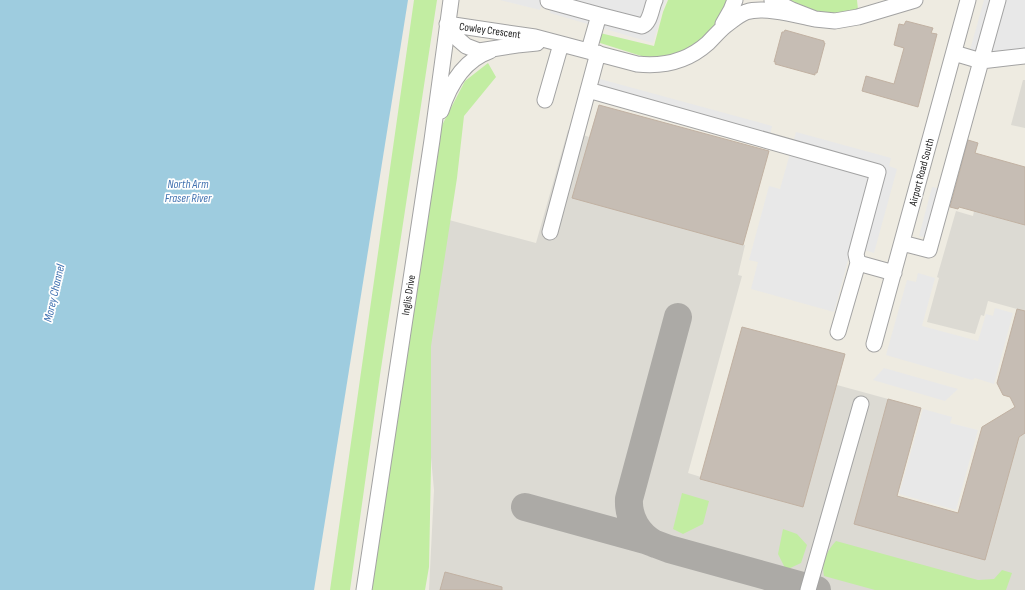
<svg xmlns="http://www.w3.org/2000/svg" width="1025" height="590" viewBox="0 0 1025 590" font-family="'Sofia Sans Condensed',sans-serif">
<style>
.airport{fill:#dcdad3}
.grass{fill:#c2eda2}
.parking{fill:#e8e8e8}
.water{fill:#9eccdf}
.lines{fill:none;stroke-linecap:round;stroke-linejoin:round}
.taxiway{stroke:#acaaa6;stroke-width:28}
.building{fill:#c6bdb4;stroke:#c1b1a2}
.minor-casing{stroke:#a3a3a3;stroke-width:17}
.minor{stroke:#fff;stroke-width:15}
.labels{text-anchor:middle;stroke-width:3.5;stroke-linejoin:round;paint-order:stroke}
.street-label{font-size:11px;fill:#1c1c1c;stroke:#fff}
.water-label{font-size:12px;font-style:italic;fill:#4373b1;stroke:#fff}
</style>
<rect width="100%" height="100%" fill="#eeebe1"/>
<path class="airport" d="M1023,80H1025V128L1011,125Z
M599,105L769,151L743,245H745L738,275L742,276L688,473L701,477L742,327L845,354L837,385L921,408L897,496L958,513L982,427L1014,408L1015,399L1003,395L997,383L1017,309L988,301L984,316L981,315L975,334L927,322L939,278L937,277L956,211L973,216L974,211L1011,221L1025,210V590H429L434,490L426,403V356L449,220L536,243L568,130L589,137Z"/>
<path class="grass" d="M414,0H437L380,375L350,590H330Z
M668,0H731L723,17L696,44L676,56L654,60L597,42L600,33L654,46L663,12Z
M783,0H857L858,10C828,19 810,11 783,0Z
M488,63L496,77L464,116L457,178L431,346V467L429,567L425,590H372L440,129L465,81Z
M682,493L709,501L703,524L683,534L673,529Z
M783,529L797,534L807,545L801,563L786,570L778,554Z
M836,541L978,580L994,579L1002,570L1012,573L1006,590H875L824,576C821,562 827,551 836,541Z"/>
<path class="parking" d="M500,0H543L540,10Z
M554,0H666L662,12L653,43L550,13Z
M984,0H1025V64L970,50Z
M600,79L772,126L770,135L597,88Z
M796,132L891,158L889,166L897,169L874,253L852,246L834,312L751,289L758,262L749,260L769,186L780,189Z
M932,187L941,189L928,238L919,236Z
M918,273L935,278L922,326L978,341L986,314L993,316L995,308L1013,313L994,384L975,378L972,380L886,355L907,280L916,282Z
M884,368L958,389L945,401L873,380Z
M923,409L952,417L950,423L978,430L956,510L899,494Z"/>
<path class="water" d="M0,0H408L314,590H0Z"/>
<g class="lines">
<path class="taxiway" d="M525,507L645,540L669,549L817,590
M655,544C638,535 628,518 629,499L678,317"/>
</g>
<path class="building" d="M906,21L933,28L931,33L937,34L918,107L862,91L866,76L894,84L904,48L894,45L899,24L904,25Z
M785,30L824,41V43H825L817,73H815V75L775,64L776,62H774L782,32H784Z
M599,105L769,151L743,245L572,198Z
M968,140L978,143L975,153L1025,167V225L959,207L958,209L950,207Z
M1017,309L1025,311V433L1019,437L985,560L854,524L888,399L921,408L897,496L958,513L982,427L1015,407L1010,397L1003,395L997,383Z
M742,327L845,354L803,507L700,479Z
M445,572L502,587V590H440Z"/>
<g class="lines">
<g class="minor-casing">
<path id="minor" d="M549,0L548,1L599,15
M772,0L792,10L815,19L835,21L858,17L915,0
M998,0L981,61L1025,56
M447,24L535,37L637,64C664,67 688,61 708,43C714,37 719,31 725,26C732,21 738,15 746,12C764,6 796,15 815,19
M447,24L459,40L466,46L479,51L517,45L537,43
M723,24L731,10L735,0
M589,50L599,15L642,26C651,22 651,8 655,0
M588,90L878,172L856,254L858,263L838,332
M545,100L561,44
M441,111C449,86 464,60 490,51
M550,232L598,53
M902,243L929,250L981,61L954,53
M858,263L894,273
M874,344L968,0
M364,590L432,140L451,0
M808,590L861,404"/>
</g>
<use href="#minor" class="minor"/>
</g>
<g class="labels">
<g class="street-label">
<text transform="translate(490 30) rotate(8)" y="4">Cowley Crescent</text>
<text transform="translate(921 172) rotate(-75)" y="4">Airport Road South</text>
<text transform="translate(408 295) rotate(-81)" y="4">Inglis Drive</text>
</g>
<g class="water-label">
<text x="188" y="188">North Arm<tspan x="188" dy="14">Fraser River</tspan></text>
<text transform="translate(54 293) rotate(-77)" y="4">Morey Channel</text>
</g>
</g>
</svg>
